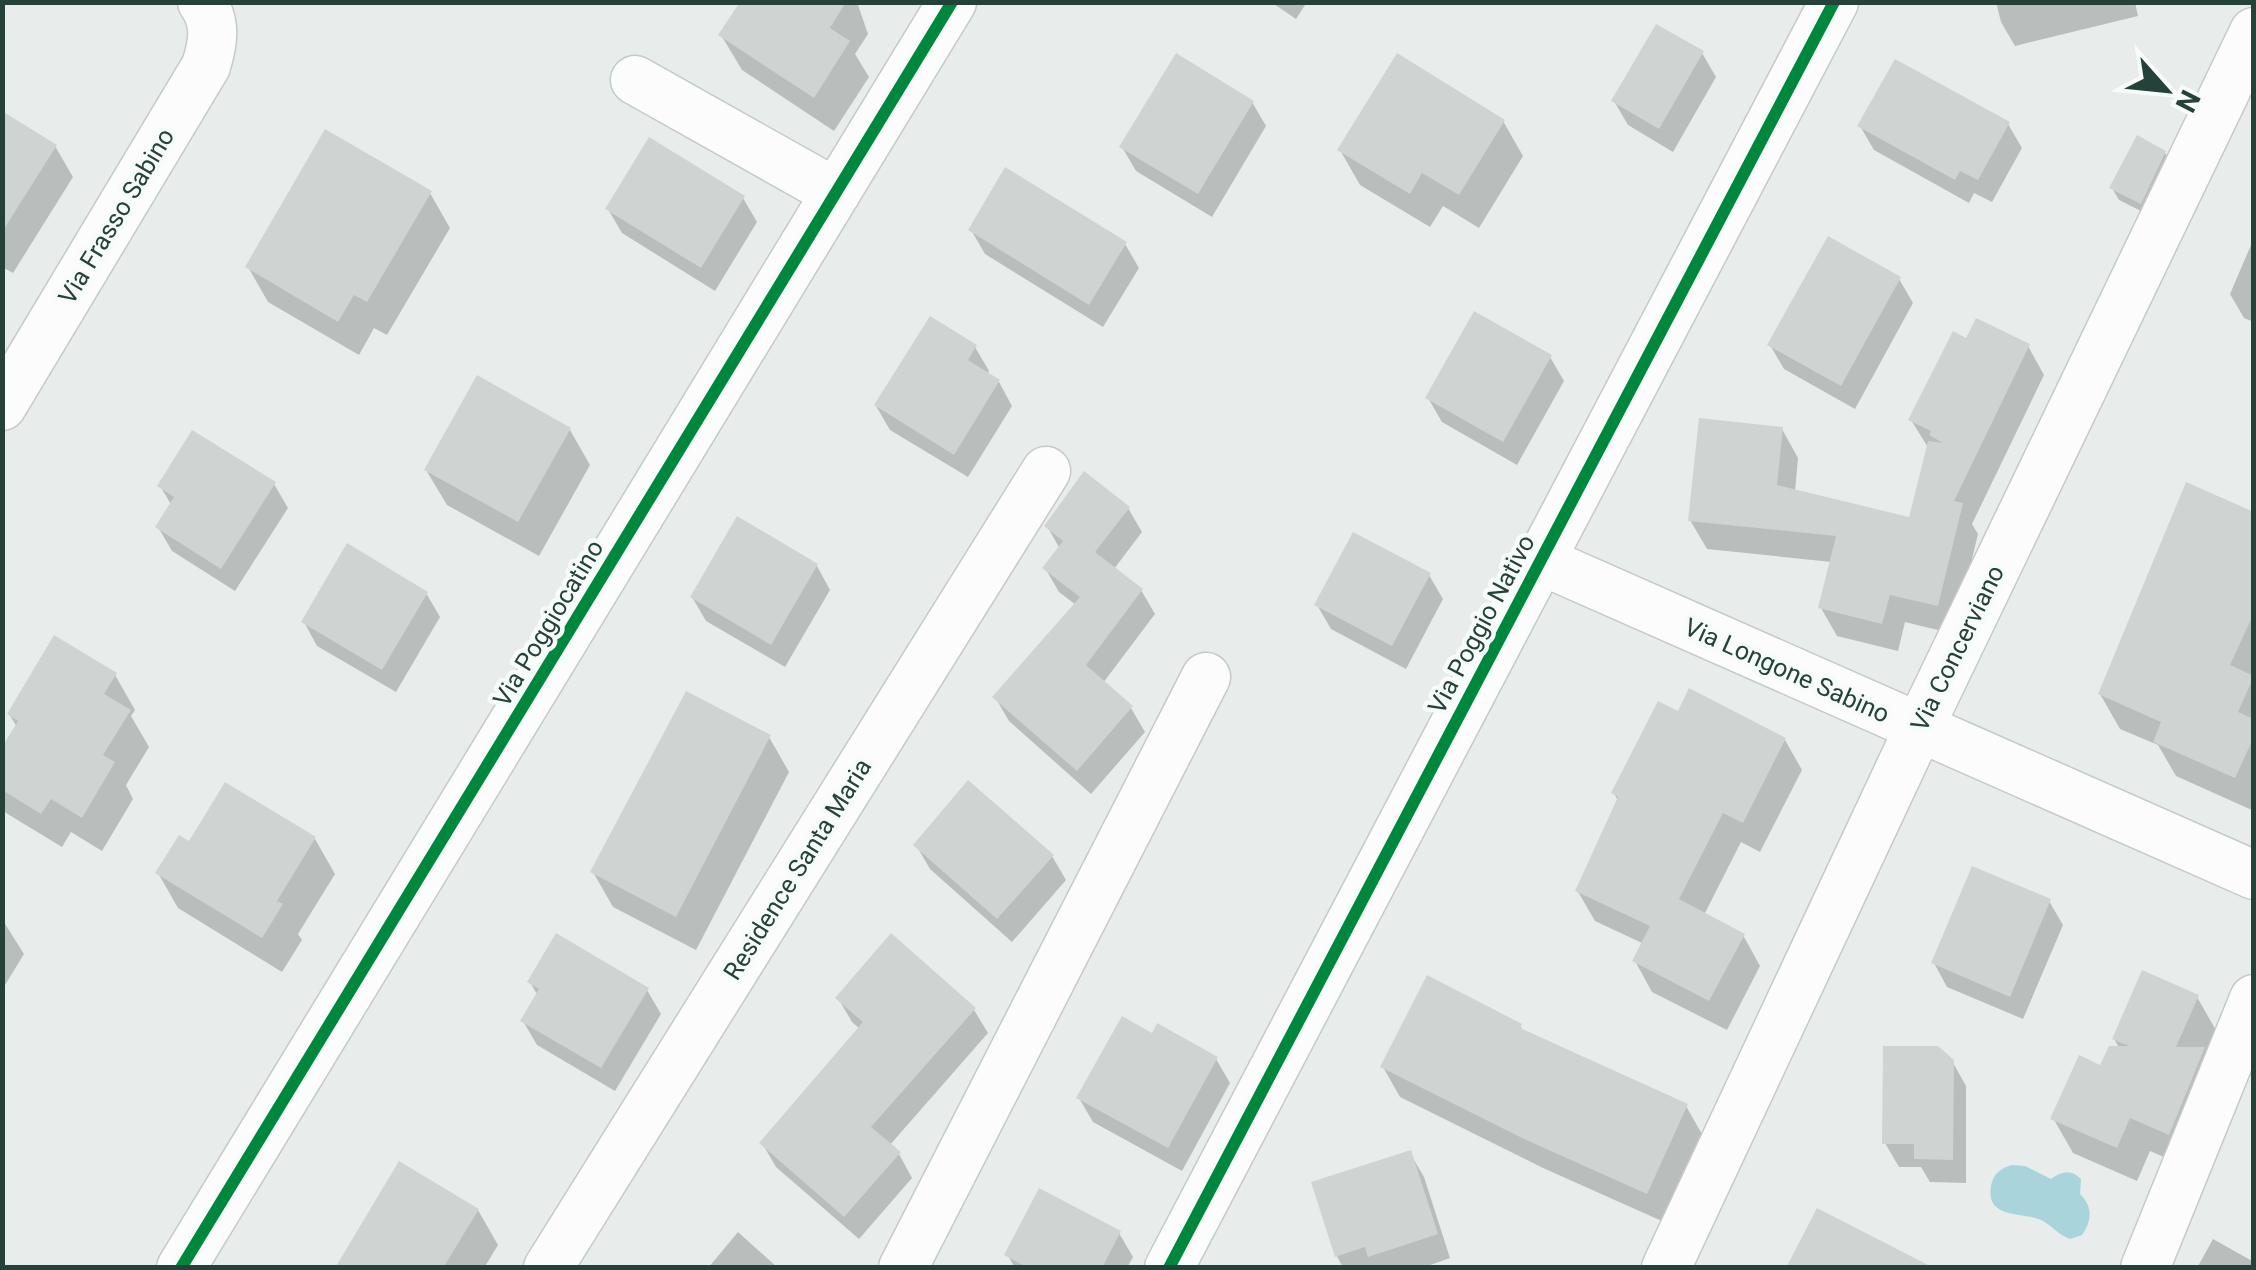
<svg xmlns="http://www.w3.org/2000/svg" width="2256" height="1270" viewBox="0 0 2256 1270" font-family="Roboto,sans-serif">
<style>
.water{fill:#a9d4db}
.shadow{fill:#0003}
.building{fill:#cfd4d2}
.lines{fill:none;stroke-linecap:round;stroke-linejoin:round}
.minor-casing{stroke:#c5cac8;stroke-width:51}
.minor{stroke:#fcfcfc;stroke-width:48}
.cycleway-casing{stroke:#f7fbf9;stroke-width:19}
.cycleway{stroke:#00873e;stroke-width:12}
.labels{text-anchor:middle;stroke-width:9;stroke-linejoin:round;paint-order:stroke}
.street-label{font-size:25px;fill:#24423a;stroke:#f7fbf9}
</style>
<rect width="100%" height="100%" fill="#e8edeb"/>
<path class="water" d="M2012,1165L2025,1166L2051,1179C2062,1171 2071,1169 2081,1179L2080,1194C2093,1207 2092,1220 2082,1235L2070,1239C2059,1235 2053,1227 2043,1221C2025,1211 1985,1221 1991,1186C1993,1174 2001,1168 2012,1165Z"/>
<path class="shadow" d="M742,2H857L868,34L855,54L869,77L834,131L742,70L721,35Z
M1271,2H1307L1296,19Z
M1996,2H2135L2138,16L2015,46L2001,22Z
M1702,53L1716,77L1673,152L1628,125L1614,101Z
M1252,102L1266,126L1212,217L1136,171L1122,147Z
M2,114L55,146L73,177L13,273L2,267Z
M1503,121L1523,156L1479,228L1443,206L1430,227L1360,185L1340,150Z
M2008,124L2022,148L1992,202L1974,193L1969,203L1874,150L1860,126Z
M2165,153L2171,164L2147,214L2119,200L2112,188Z
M430,193L450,228L387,335L374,328L359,355L268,302L248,267Z
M743,198L757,222L715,291L622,233L608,209Z
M971,230L1125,244L1139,268L1103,327L985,254Z
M2254,238V322L2244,318L2230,294Z
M1899,279L1913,303L1855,409L1784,369L1770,345Z
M1967,342L2028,346L2044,375L1972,524L1978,534L1954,634L1905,622L1898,651L1837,636L1821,608L1832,562L1707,549L1690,520L1782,429L1798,458L1795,492L1911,520L1929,449L1911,420Z
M975,347L989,371L987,375L999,382L1012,406L968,477L890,430L876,406Z
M1550,357L1564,381L1517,465L1442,422L1428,398Z
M570,430L590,465L539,556L447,505L426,470Z
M274,484L288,508L235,591L172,551L158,527L172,506L160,486Z
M1128,508L1142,532L1114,569L1141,590L1155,614L1103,683L1131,708L1145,732L1091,794L1009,721L995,697L1076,605L1059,592L1045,568L1060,549L1047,526Z
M2254,515V811L2176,776L2158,745L2120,729L2100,694Z
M817,566L830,590L785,667L706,621L692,597Z
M1429,575L1443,599L1406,669L1331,629L1317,605Z
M426,593L440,617L396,692L317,646L304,622Z
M115,675L135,710L131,716L149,747L126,785L133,799L102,851L71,832L62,847L6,813L2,807V752L17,727L9,714Z
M1679,714L1785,740L1802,770L1760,852L1741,842L1704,915L1743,935L1760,966L1727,1030L1652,992L1635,961L1644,944L1595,921L1577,890L1618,801L1614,793Z
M769,737L789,772L696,950L613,907L593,872Z
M315,839L335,874L298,934L302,940L282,972L178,908L158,873L190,844Z
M916,845L1052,856L1066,880L1012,942L930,869Z
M2049,901L2063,925L2023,1019L1947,987L1934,963Z
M2,919L24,954L2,990Z
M530,982L647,990L661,1014L615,1091L537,1045L523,1021L538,996Z
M2197,997L2217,1032L2189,1168L2150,1151L2137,1181L2073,1153L2053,1118L2120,1049L2114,1039Z
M838,998L974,1010L988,1033L889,1146L899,1154L912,1178L859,1239L776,1167L762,1143L860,1029L852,1022Z
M1520,1026L1524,1033L1686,1106L1703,1136L1664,1222L1543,1168L1400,1097L1383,1067Z
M1154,1036L1216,1059L1230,1083L1182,1171L1093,1122L1079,1098Z
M1952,1061L1966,1086V1183L1930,1182L1921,1167H1899L1885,1143Z
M1410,1153L1424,1177L1450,1258L1422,1268H1343L1337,1256Z
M478,1210L498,1245L484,1268H338Z
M738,1232L778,1268H708Z
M1119,1233L1133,1257L1127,1268H1015L1007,1254Z
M2213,1239L2254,1262V1268H2197Z"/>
<path class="building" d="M740,2H846L830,28L850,41L814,98L718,35Z
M1656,24L1704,51L1659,129L1611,101Z
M1176,53L1254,101L1198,194L1119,147Z
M1397,53L1505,120L1459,195L1422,173L1410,194L1337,150Z
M1895,59L2010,122L1978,180L1960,171L1955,180L1857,126Z
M2,111L57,145L2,232Z
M325,129L432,191L367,302L354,295L338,322L245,267Z
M2137,135L2166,151L2141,204L2109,188Z
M649,137L745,196L701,268L605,209Z
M1005,167L1127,242L1089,305L968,230Z
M1828,236L1901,277L1841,386L1767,345Z
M1474,311L1552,355L1503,442L1425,398Z
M930,316L977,345L968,360L1000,380L954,455L874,405Z
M1976,318L2030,344L1954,501L1963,503L1938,606L1890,595L1882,624L1818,608L1836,536L1688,521L1699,418L1783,427L1777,485L1909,517L1928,441L1943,443L1929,435L1931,431L1908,420L1953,331L1966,338Z
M477,375L571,428L518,522L424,470Z
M192,430L276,482L221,569L155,527L174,497L157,486Z
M1084,471L1130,507L1095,552L1143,589L1086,665L1133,706L1077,771L992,697L1080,597L1042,568L1063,541L1044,526Z
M2186,482L2254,512V613L2230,665L2254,676L2238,712L2254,719V737L2235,778L2153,742L2161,722L2098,694Z
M737,516L818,564L771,645L690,597Z
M1353,532L1431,573L1392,646L1314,605Z
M347,543L428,592L382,670L301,622Z
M54,635L117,673L104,694L131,710L103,755L115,762L82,818L51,799L41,814L2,790V747L18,721L7,714Z
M1689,688L1786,738L1743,823L1723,813L1679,899L1745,934L1709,1001L1632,961L1650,926L1575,891L1618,797L1611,793L1658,701L1678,711Z
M686,691L771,735L676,917L590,872Z
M968,780L1054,855L997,919L913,845Z
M225,782L316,837L277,901L283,904L262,938L155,873L179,835L189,841Z
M1972,866L2051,899L2010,997L1931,963Z
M556,933L649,988L601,1068L520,1021L539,989L527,982Z
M891,933L976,1008L871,1127L901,1152L844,1217L759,1143L863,1022L835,998Z
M2142,970L2199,995L2176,1047H2205L2169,1135L2130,1118L2117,1148L2050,1119L2079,1055L2100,1065L2109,1046H2129L2112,1039Z
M1427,975L1522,1024L1520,1028L1688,1104L1647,1194L1524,1139L1380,1067Z
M1122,1016L1152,1033L1157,1023L1218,1057L1168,1148L1076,1098Z
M1883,1046H1938L1954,1060L1953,1160L1914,1159V1144H1882Z
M1411,1150L1438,1234L1368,1257L1365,1247L1335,1257L1311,1182Z
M399,1161L479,1209L443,1268H335Z
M1039,1188L1121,1231L1102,1268H1028L1004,1255Z
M1817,1208L1934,1268H1786Z"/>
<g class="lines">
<g class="minor-casing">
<path id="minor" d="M635,80L836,193
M2,406L206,66C213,43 217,23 202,2
M1540,560L2254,875
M181,1268L952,2
M548,1268L1046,471
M903,1268L1206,677
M1169,1268L1834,2
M1666,1268L1919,728L2254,32
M2145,1268L2254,999"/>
</g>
<use href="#minor" class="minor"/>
<g class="cycleway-casing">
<path id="cycleway" d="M181,1268L952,2
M1169,1268L1834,2"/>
</g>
<use href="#cycleway" class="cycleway"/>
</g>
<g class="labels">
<g class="street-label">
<text transform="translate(116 216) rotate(-59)" y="9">Via Frasso Sabino</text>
<text transform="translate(548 623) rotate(-59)" y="9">Via Poggiocatino</text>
<text transform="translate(1481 624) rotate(-62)" y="9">Via Poggio Nativo</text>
<text transform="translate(1957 648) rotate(-64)" y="9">Via Concerviano</text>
<text transform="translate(1787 670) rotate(24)" y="9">Via Longone Sabino</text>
<text transform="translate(797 869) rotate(-58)" y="9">Residence Santa Maria</text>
</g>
</g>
<rect width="2256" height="1270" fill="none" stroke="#24423a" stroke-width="10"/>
<g transform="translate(2166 90) rotate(117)" stroke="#f7fbf9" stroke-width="8" paint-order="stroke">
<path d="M0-8L18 38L0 25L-18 38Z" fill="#24423a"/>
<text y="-15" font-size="28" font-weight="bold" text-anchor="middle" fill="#24423a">N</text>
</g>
</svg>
